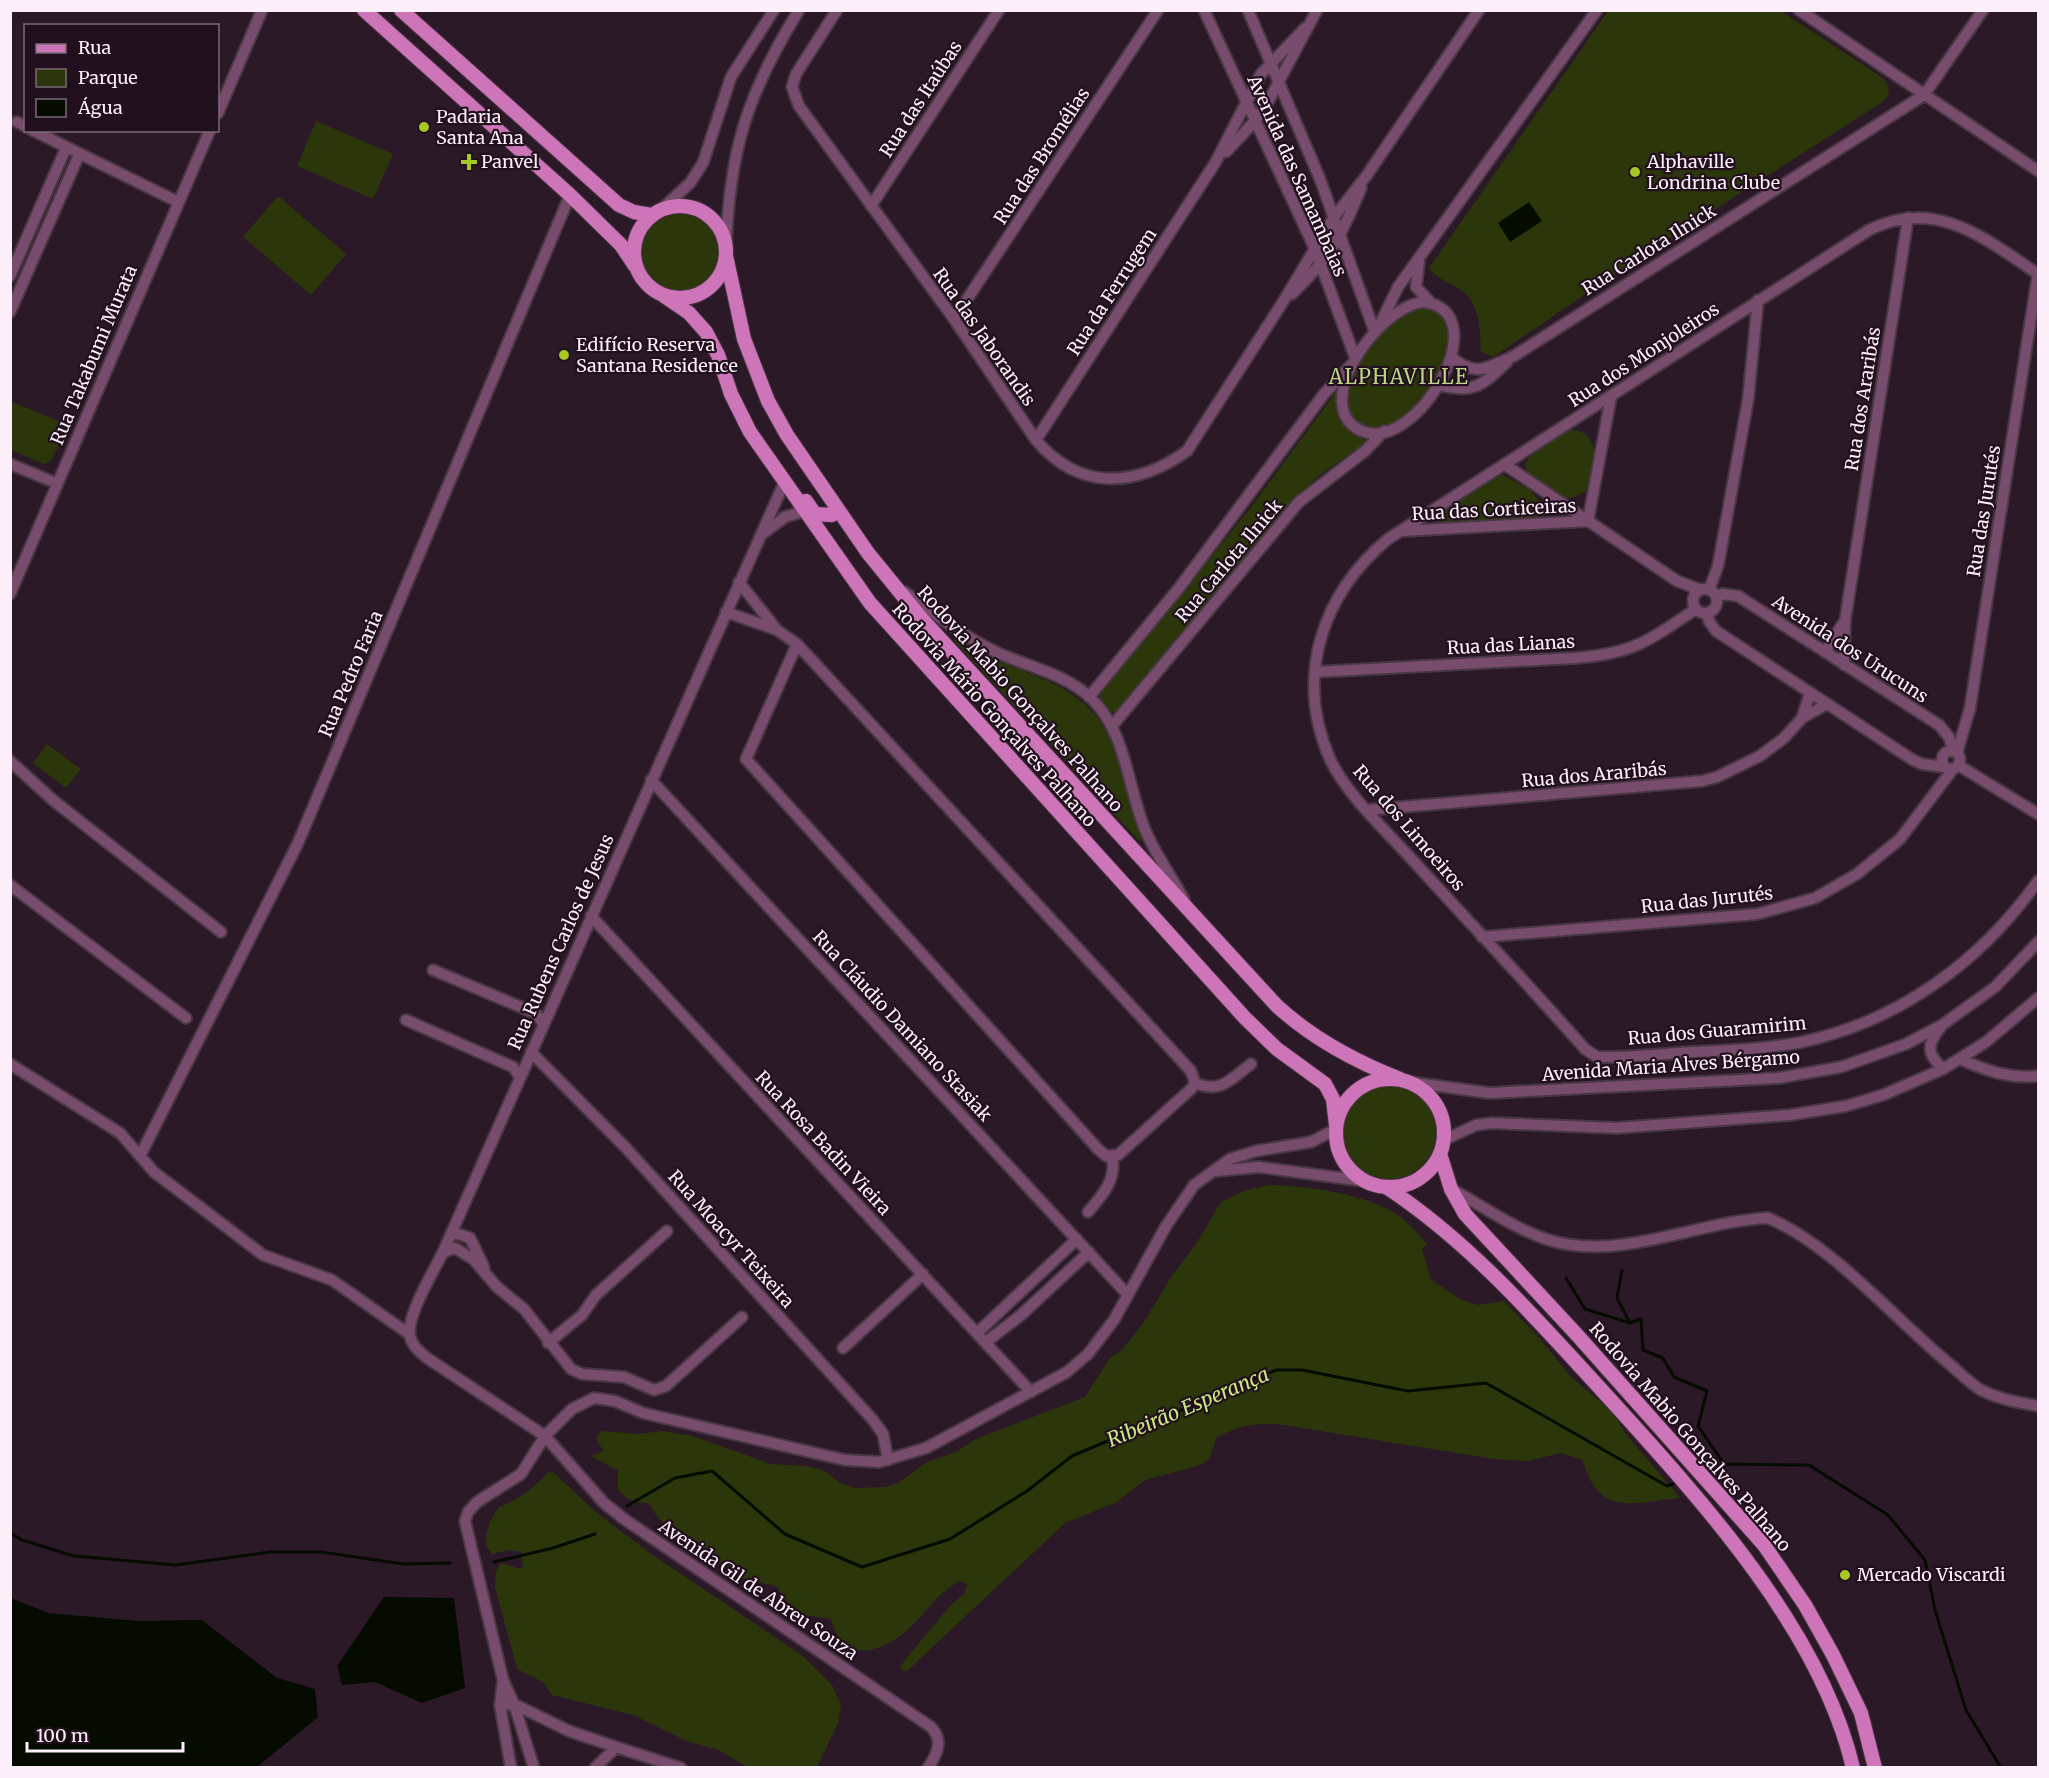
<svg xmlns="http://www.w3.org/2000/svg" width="2049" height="1778" viewBox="0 0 2049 1778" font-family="Merriweather,serif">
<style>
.green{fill:#2c360b}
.water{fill:#060b00}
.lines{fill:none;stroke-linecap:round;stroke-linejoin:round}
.stream{stroke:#060b00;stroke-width:3}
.minor-casing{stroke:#493744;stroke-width:14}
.major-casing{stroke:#493744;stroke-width:16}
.minor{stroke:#774c6d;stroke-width:10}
.major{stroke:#ce74b9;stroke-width:14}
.poi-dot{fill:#a5c822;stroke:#22101e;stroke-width:2}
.labels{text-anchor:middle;stroke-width:4.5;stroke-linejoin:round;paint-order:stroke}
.street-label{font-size:18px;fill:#fdeff9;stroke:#22101e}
.poi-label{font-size:18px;fill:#fdeff9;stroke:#22101e;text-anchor:start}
.neighbourhood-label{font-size:20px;letter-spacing:1.5px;fill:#bdd388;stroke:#22101e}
.water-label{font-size:20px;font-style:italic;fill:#cce97f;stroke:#22101e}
</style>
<rect width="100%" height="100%" fill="#2c1927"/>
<path class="green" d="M1608,11H1781L1883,78C1891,88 1891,96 1881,103L1639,258L1493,357L1481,352C1480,332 1480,302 1461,290C1449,282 1438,280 1429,268Z
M316,121L393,154L373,199L297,166Z
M278,196L346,254L311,295L243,237Z
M641 253a39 39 0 1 1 78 0a39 39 0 1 1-78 0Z
M1424,308C1485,317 1413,442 1366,426C1316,409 1382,312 1424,308Z
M1336,392L1342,421L1367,442L1321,474L1286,507L1116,713L1111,712L1099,696L1100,693L1248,511Z
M10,401L68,425L51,461L44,464L11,450Z
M1571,430C1604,431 1595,472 1585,492L1568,499L1529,476L1525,465L1532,453Z
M1503,475L1530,490L1542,504L1538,517L1534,519L1439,524L1436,522L1437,515L1498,476Z
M954,637C969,645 983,654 999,661C1044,680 1090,691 1111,741C1124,771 1129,805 1142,837L1140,842L954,641Z
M47,744L81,769L66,788L33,763Z
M1342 1132a47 47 0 1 1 94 0a47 47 0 1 1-94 0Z
M1269,1185C1307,1186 1369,1194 1401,1217C1411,1225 1419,1235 1427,1244L1422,1249L1431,1280L1462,1300L1479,1305L1504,1301L1540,1339L1571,1377L1613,1412L1625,1433L1680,1498C1656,1499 1614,1513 1597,1490C1590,1482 1586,1470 1582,1460L1562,1453L1527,1461L1494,1459L1284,1425C1258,1422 1239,1425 1217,1437L1209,1459L1201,1465L1145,1480L1117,1502L1065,1523L906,1672L900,1668L904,1661L951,1605L965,1593L967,1584L960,1581C932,1595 920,1625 894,1640C865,1657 840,1655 831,1619L804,1615L789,1604L776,1586L741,1578L659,1519L648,1503C635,1503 628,1500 618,1490V1471L591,1456L604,1451L596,1440L598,1434L602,1431L638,1434L662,1431L692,1436L771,1464L807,1466L823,1470L842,1484L855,1488L886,1487L898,1483L927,1462L956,1452L976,1439L1085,1397L1110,1358L1122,1350L1144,1322L1171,1277L1196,1244L1221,1202L1244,1191Z
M548,1472L554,1473L598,1514L650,1553L803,1656L832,1685L841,1704L838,1723L817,1767H747L719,1750L689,1742L633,1715L552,1695L543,1682L517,1669L495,1587L496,1571L501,1563L520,1569L523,1566L521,1552L508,1550L492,1554C479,1542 490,1519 499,1507C520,1499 534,1488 548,1472Z"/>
<path class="water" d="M1529,202L1542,221L1510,242L1498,223Z
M384,1597L454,1598L465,1688L422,1703L375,1682L342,1685L337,1666Z
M11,1598L48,1613L138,1621L202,1620L277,1678L315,1689L318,1717L257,1767H11Z"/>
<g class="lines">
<path class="stream" d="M1622,1270L1617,1298L1630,1323
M1566,1278L1585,1309L1630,1323L1641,1319L1643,1350L1663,1358L1674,1377L1707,1391L1698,1426L1724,1464
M1704,1472L1724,1464L1809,1465L1888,1515L1925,1560L1935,1610L1966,1710L2001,1768
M627,1506L675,1478L712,1471L785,1534L862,1567L950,1539L1027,1491L1072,1456L1276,1370H1302L1408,1391L1486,1383L1667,1486L1678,1482
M10,1533L22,1540L74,1556L176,1565L270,1552H321L404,1564L450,1563
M494,1562L553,1548L595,1534"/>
<g class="minor-casing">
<path id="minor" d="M837,10L796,74L792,87L799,106L954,319L1036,440C1079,491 1135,488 1187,451L1281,305L1334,217L1367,175L1479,10
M1204,10L1314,247L1355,357
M1248,10L1320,179L1374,330
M1799,10L2038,171
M218,113L262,10
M17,122L26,127
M32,130L178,202
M1226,152L1255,121L1268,102L1317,10
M871,206L999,10
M663,208L690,183L703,163L731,77L774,10
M726,248C729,151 748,92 799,10
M1419,262L1416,287L1431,303
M2038,274C1984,238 1936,197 1869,230L1388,539C1322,594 1294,677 1330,759C1345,792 1382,827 1407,854C1466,919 1527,983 1585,1049L1597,1057C1629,1058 1661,1054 1693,1052C1729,1050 1767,1049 1802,1042C1900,1021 1981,961 2038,881
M10,276L66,148
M1292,294C1330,257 1341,237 1361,188
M1424,302C1499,312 1416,455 1362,431C1307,407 1378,306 1424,302Z
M10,312L79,155
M954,319L1158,10
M1380,324L1398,287L1597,10
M1451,357C1477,378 1486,368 1514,356L1924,95L1983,10
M1438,385C1473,394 1482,386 1507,362
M1036,440L1215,163L1261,74L1305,28
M10,464L56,483
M1504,464L1677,581L1701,590
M784,483L443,1252C434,1271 406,1316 410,1336C412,1346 420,1352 427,1358L545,1436L604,1503L624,1519L931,1727C944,1741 937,1754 928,1768
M1588,521L1611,397
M1402,531L1588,521
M762,534L785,517L804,511
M739,582L777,630L797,644L1191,1071L1195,1083L1192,1088L1118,1155L1106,1156L1098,1149L746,759L797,644
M1693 601a12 12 0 1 1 24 0a12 12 0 1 1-24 0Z
M1709,590L1718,566L1748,400L1758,300
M905,592C934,614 963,636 996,652C1028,667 1064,673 1091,698C1126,732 1127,784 1144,827C1154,853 1172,876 1184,900
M10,594L210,130
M1717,598L1722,594L1738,596L1939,725L1949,737L1953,750
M726,612L777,630
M1707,613L1709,621L1716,631L1913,760L1922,764L1944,767
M1825,652L1844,622
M1844,665L1845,621L1908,218
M1315,672L1574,658C1633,654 1648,641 1696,609
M1089,697L1179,588L1324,394L1351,365
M1802,718L1810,693
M1112,726L1299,502L1365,451L1384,431
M1942 760a9 9 0 1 1 18 0a9 9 0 1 1-18 0Z
M1957,753L1970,708L2038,273
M10,761L54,801L221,932
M1958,765L2038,814
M651,780L1128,1295
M1367,810L1702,781L1717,777L1760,756L1784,738L1802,718L1827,704
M10,885L186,1018
M591,916L1031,1392
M1482,937L1757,914L1815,898L1857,874L1900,839L1953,769
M433,970L535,1013L543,1023
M406,1020L513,1067L520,1077
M1940,1028C1927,1045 1926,1053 1943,1069
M531,1052L626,1148L873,1420L883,1434L888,1460
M1960,1059C1987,1071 2009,1079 2038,1076
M10,1064L120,1133L154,1172L263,1255L332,1280L409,1334
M1409,1082L1490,1093L1778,1078L1841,1067L1906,1044L1942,1025L1995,987L2038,942
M1195,1083C1221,1094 1231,1079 1251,1064
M1444,1140L1476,1125L1492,1123L1616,1128L1790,1115L1846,1106L1883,1095L1943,1069L1986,1042L2038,998
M140,1156L298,843L570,195
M1215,1171L1259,1167L1364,1181
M1451,1189C1483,1206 1514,1229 1549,1240C1619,1262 1698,1221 1768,1218C1831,1244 1893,1317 1946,1361C1957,1370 1969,1383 1981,1390C2000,1400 2018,1402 2038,1406
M1088,1212C1102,1196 1117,1179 1112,1157
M452,1232L470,1238L484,1267
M443,1252L455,1248L473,1259L497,1287L524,1309L571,1369L582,1374L624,1377L654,1390L666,1386L742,1317
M977,1333L1077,1239
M986,1342L1021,1315L1089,1252
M548,1343L582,1315L596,1295L667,1231
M843,1348L923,1274
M503,1681L500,1705L511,1768
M500,1705L514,1704L569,1731L616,1747
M534,1768L514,1704L503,1680L465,1521L468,1512L477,1502L521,1474L545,1436L572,1409L594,1398L615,1401L643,1413L845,1460L879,1462L926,1448L1067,1372L1088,1354L1114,1320L1166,1226L1194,1185L1230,1159L1256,1151L1311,1142L1336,1129
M595,1768L616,1747L681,1768"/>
</g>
<g class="major-casing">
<path id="major" d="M364,10L570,195L621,245L635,266
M401,10L619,205L634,212L651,215
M634 252a46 46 0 1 1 92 0a46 46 0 1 1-92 0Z
M726,256L744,339L768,401L787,435L868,553L921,618L1277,1006C1313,1039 1354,1061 1400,1079
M664,296L689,313L706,332L718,355L731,394L750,432L870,603L1245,1018L1277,1049L1325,1084L1333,1099L1336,1125
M806,501L815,514L832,515L839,511
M1336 1133a54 54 0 1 1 108 0a54 54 0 1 1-108 0Z
M1440,1154L1451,1189L1465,1214L1578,1336L1764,1545L1805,1605L1833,1655L1861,1713L1875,1768
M1386,1187C1467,1240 1533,1315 1598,1386C1694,1492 1820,1626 1853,1768"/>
</g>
<use href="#minor" class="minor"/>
<use href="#major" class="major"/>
</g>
<g class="poi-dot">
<circle cx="424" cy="127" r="6"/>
<path d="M466 153h6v6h6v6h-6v6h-6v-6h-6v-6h6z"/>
<circle cx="1635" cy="172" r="6"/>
<circle cx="564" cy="355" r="6"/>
<circle cx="1845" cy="1575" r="6"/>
</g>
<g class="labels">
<g class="street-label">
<text transform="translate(921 99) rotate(-57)" y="6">Rua das Itaúbas</text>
<text transform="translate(1042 156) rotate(-57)" y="6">Rua das Bromélias</text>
<text transform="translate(1297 176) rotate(66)" y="6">Avenida das Samambaias</text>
<text transform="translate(1649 250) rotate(-32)" y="6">Rua Carlota Ilnick</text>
<text transform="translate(1112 292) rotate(-57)" y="6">Rua da Ferrugem</text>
<text transform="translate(984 337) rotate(55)" y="6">Rua das Jaborandis</text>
<text transform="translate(94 355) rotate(-67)" y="6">Rua Takabumi Murata</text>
<text transform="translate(1644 355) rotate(-33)" y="6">Rua dos Monjoleiros</text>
<text transform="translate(1863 399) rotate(-81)" y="6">Rua dos Araribás</text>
<text transform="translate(1494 510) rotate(-3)" y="6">Rua das Corticeiras</text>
<text transform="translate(1984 511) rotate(-81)" y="6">Rua das Jurutés</text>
<text transform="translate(1229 561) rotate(-50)" y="6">Rua Carlota Ilnick</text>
<text transform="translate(1511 645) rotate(-3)" y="6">Rua das Lianas</text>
<text transform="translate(1850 649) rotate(33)" y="6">Avenida dos Urucuns</text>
<text transform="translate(351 674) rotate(-67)" y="6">Rua Pedro Faria</text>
<text transform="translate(1020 699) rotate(48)" y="6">Rodovia Mabio Gonçalves Palhano</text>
<text transform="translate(994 715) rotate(48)" y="6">Rodovia Mário Gonçalves Palhano</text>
<text transform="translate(1594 775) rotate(-5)" y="6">Rua dos Araribás</text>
<text transform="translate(1409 828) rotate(49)" y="6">Rua dos Limoeiros</text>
<text transform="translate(1707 900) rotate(-6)" y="6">Rua das Jurutés</text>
<text transform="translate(561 942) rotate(-66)" y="6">Rua Rubens Carlos de Jesus</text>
<text transform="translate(902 1026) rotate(47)" y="6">Rua Cláudio Damiano Stasiak</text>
<text transform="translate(1717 1031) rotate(-5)" y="6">Rua dos Guaramirim</text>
<text transform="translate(1671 1066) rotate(-4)" y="6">Avenida Maria Alves Bérgamo</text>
<text transform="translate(823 1143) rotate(47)" y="6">Rua Rosa Badin Vieira</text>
<text transform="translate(731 1239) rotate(48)" y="6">Rua Moacyr Teixeira</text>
<text transform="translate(1690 1437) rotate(49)" y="6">Rodovia Mabio Gonçalves Palhano</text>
<text transform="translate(758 1590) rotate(34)" y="6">Avenida Gil de Abreu Souza</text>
</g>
<g class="poi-label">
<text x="436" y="123">Padaria<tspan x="436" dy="21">Santa Ana</tspan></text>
<text x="481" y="168">Panvel</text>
<text x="1647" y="168">Alphaville<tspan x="1647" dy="21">Londrina Clube</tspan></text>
<text x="576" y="351">Edifício Reserva<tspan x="576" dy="21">Santana Residence</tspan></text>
<text x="1857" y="1581">Mercado Viscardi</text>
</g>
<g class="neighbourhood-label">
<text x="1399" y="384">ALPHAVILLE</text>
</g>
<g class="water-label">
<text transform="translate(1188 1407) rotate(-23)" y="7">Ribeirão Esperança</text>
</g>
</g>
<rect width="2049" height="1778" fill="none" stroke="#fdeff9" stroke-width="24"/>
<rect x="24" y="24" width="195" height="108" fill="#22101e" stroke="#7a6976" stroke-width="1.5"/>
<rect x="36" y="44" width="30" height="9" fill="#ce74b9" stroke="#7a6976" stroke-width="1.5"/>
<text x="78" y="54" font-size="18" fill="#fdeff9">Rua</text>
<rect x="36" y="69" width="30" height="18" fill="#2c360b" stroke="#7a6976" stroke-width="1.5"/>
<text x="78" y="84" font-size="18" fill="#fdeff9">Parque</text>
<rect x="36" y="99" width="30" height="18" fill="#060b00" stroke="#7a6976" stroke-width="1.5"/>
<text x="78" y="114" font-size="18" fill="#fdeff9">Água</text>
<path d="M27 1742v9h156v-9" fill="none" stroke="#fdeff9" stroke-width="3"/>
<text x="36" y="1742" font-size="18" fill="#fdeff9" stroke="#22101e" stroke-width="4.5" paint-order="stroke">100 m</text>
</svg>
